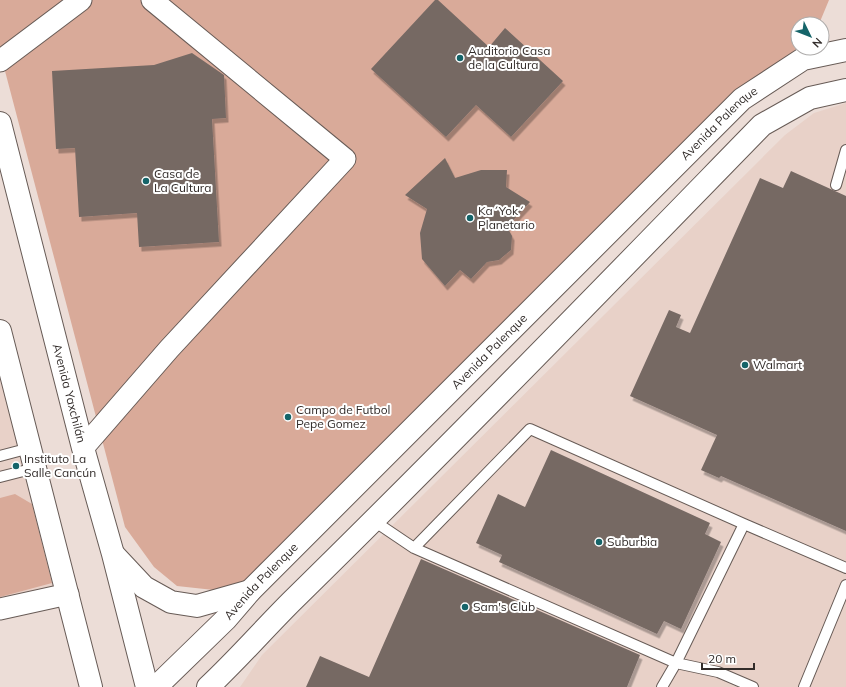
<svg xmlns="http://www.w3.org/2000/svg" width="846" height="687" viewBox="0 0 846 687" font-family="Mulish,sans-serif">
<style>
.built{fill:#e8d1c8}
.green{fill:#d9aa99}
.building{fill:#766964;filter:url(#shadow)}
.lines{fill:none;stroke-linecap:round;stroke-linejoin:round}
.lane-casing{stroke:#675b56;stroke-width:12}
.street-casing{stroke:#675b56;stroke-width:23}
.secondary-casing{stroke:#675b56;stroke-width:24}
.lane{stroke:#fff;stroke-width:10}
.street{stroke:#fff;stroke-width:21}
.secondary{stroke:#fff;stroke-width:22}
.poi-dot{fill:#156469;stroke:#fff;stroke-width:1.5}
.labels{text-anchor:middle;stroke-width:4;stroke-linejoin:round;paint-order:stroke}
.poi-label{font-size:12px;fill:#322c2a;stroke:#fff;text-anchor:start}
.street-label{font-size:12px;fill:#322c2a;stroke:#fff}
</style>
<defs>
<filter id="shadow"><feDropShadow dx="2.5" dy="4.5" stdDeviation="0" flood-color="#0004"/></filter>
</defs>
<rect width="100%" height="100%" fill="#ecddd7"/>
<path class="built" d="M846,103V687H240L262,655L785,135L814,113Z
M0,346L65,586L0,606Z"/>
<path class="green" d="M0,0H829L819,24H798V47L262,580L223,591L177,586L154,567L125,527L0,52Z
M15,494L32,504L52,583L0,597V498Z"/>
<path class="building" d="M435,0H438L489,47L505,28L563,81L511,137L476,105L446,137L371,69Z
M192,53L224,75L226,118L212,119L219,242L139,247L137,213L79,217L75,148L56,149L52,71L154,65Z
M445,158L455,178L481,170H507L506,187L530,202L507,227L512,236L511,250L499,260L487,262L471,279L460,270L445,286L422,259L420,233L427,209L405,195Z
M791,171L846,196V531L721,476L719,478L701,470L717,435L630,396L669,310L681,315L676,327L690,333L760,178L783,188Z
M551,450L710,523L705,534L721,542L681,629L664,621L657,634L499,562L502,555L476,543L498,494L525,507Z
M421,559L640,655L627,687H306L320,656L369,677Z"/>
<g class="lines">
<g class="lane-casing">
<path id="lane" d="M836,185L846,150
M0,456L30,448
M0,477L35,468
M374,521L414,548L676,663L718,672L753,687
M414,548L530,429L744,524L846,568
M662,687L676,663L744,524
M804,687L846,585"/>
</g>
<g class="street-casing">
<path id="street" d="M0,61L81,0
M83,448L169,349L345,159L152,0
M0,609L68,594"/>
</g>
<g class="secondary-casing">
<g id="secondary">
<path id="s1" d="M0,123L83,448L113,554L147,687"/>
<path d="M0,331L91,687"/>
<path d="M115,556L144,587L171,602L197,606L250,591"/>
<path id="s2" d="M156,687L226,619L250,591L742,99L803,59L846,50"/>
<path d="M208,687C237,660 263,630 291,602C451,445 606,285 762,125L810,98L846,90"/>
</g>
</g>
<use href="#lane" class="lane"/>
<use href="#street" class="street"/>
<use href="#secondary" class="secondary"/>
</g>
<g class="poi-dot">
<circle cx="460" cy="58" r="4"/>
<circle cx="146" cy="181" r="4"/>
<circle cx="470" cy="218" r="4"/>
<circle cx="745" cy="365" r="4"/>
<circle cx="288" cy="417" r="4"/>
<circle cx="16" cy="466" r="4"/>
<circle cx="599" cy="542" r="4"/>
<circle cx="465" cy="607" r="4"/>
</g>
<g class="labels">
<g class="poi-label">
<text x="468" y="55">Auditorio Casa<tspan x="468" dy="14">de la Cultura</tspan></text>
<text x="154" y="178">Casa de<tspan x="154" dy="14">La Cultura</tspan></text>
<text x="478" y="215">Ka´Yok´<tspan x="478" dy="14">Planetario</tspan></text>
<text x="753" y="369">Walmart</text>
<text x="296" y="414">Campo de Futbol<tspan x="296" dy="14">Pepe Gomez</tspan></text>
<text x="24" y="463">Instituto La<tspan x="24" dy="14">Salle Cancún</tspan></text>
<text x="607" y="546">Suburbia</text>
<text x="473" y="611">Sam's Club</text>
</g>
<g class="street-label">
<text dy="4" stroke="none"><textPath href="#s2" startOffset="797">Avenida Palenque</textPath></text>
<text dy="4" stroke="none"><textPath href="#s2" startOffset="473">Avenida Palenque</textPath></text>
<text dy="4" stroke="none"><textPath href="#s1" startOffset="279">Avenida Yaxchilán</textPath></text>
<text dy="4" stroke="none"><textPath href="#s2" startOffset="149">Avenida Palenque</textPath></text>
</g>
</g>
<g transform="translate(810 36) rotate(133)"><circle r="19" fill="#ffffff" stroke="#adabaa"/>
<path d="M0-3L7 15L0 10L-7 15Z" fill="#156469"/>
<text y="-6" font-size="11" font-weight="bold" text-anchor="middle" fill="#322c2a">N</text>
</g>
<path d="M702 663v6h52v-6" fill="none" stroke="#322c2a" stroke-width="2"/>
<text x="708" y="663" font-size="12" fill="#322c2a" stroke="#ffffff" stroke-width="3" paint-order="stroke">20 m</text>
</svg>
